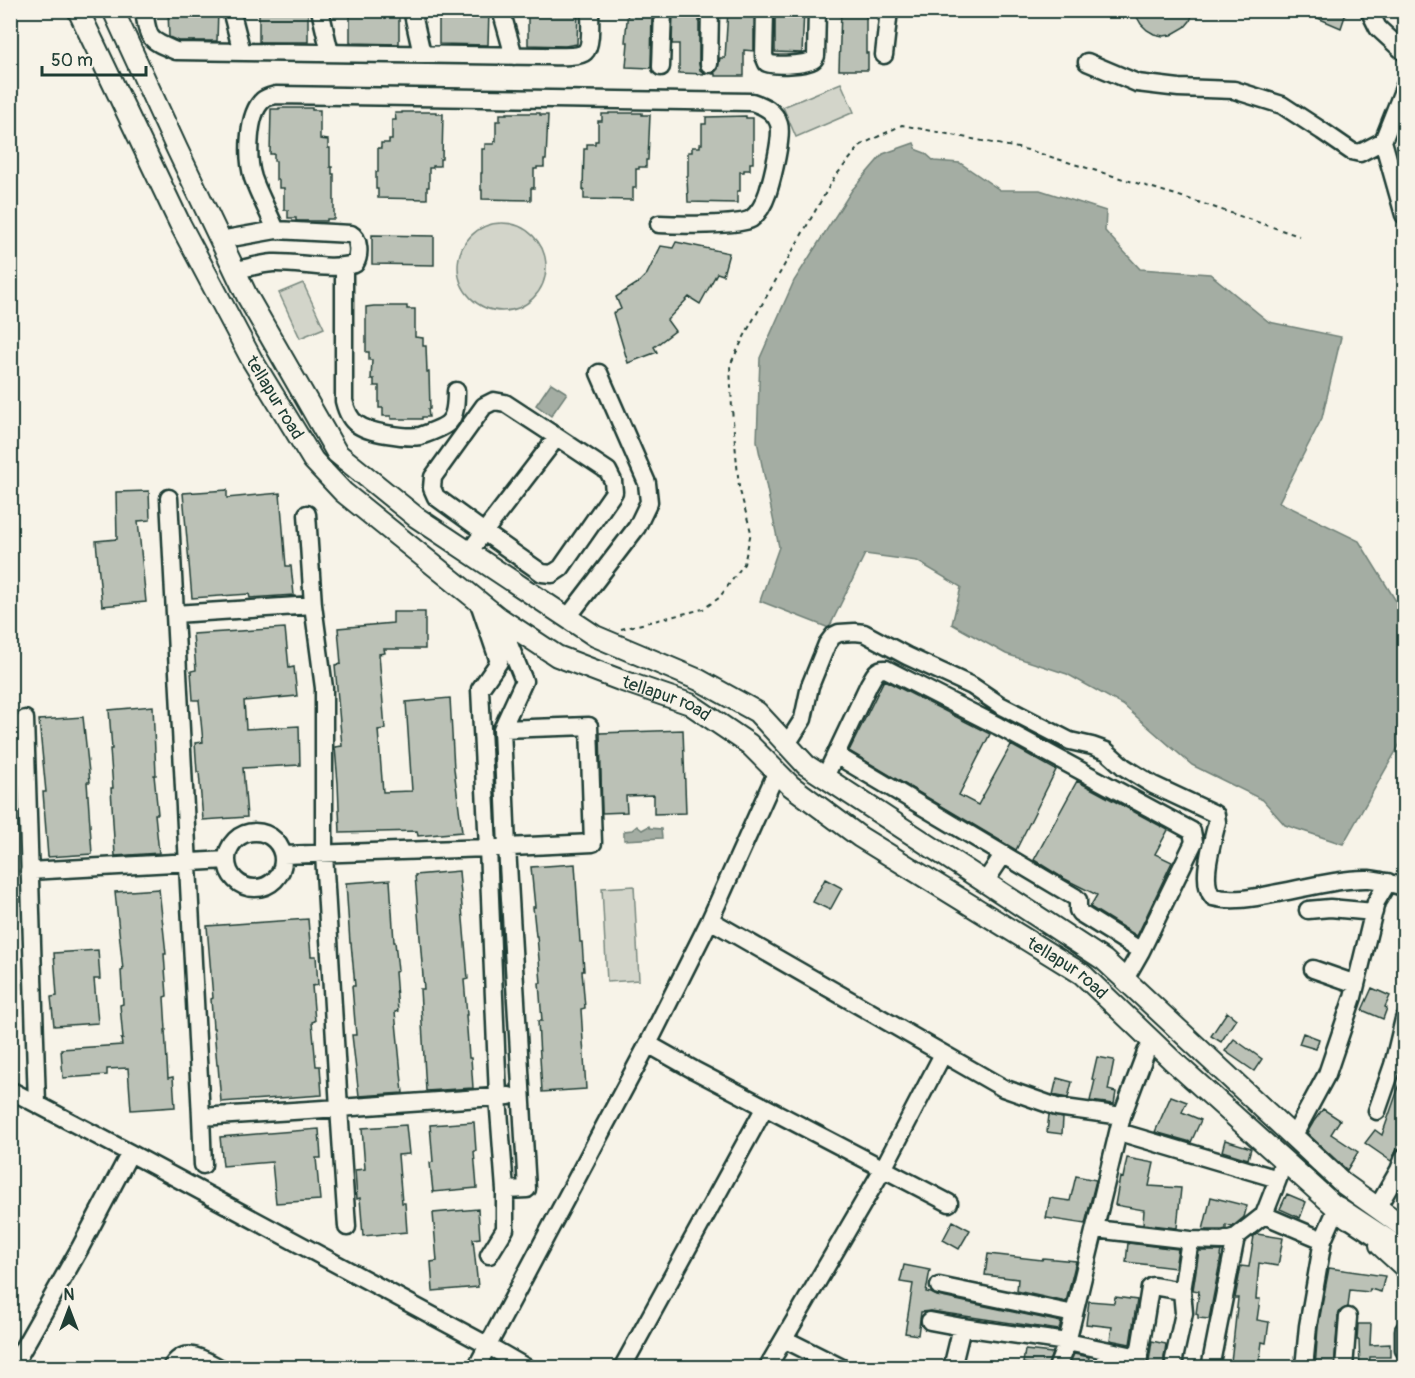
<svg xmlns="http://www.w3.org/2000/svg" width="1415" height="1378" viewBox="0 0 1415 1378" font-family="Pangolin,sans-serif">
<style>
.green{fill:#d3d5ca;stroke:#79897f;stroke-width:1.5}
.water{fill:#a4ada3;stroke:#6f8077;stroke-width:1.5}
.building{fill:#bbc1b6;stroke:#1f3d34;stroke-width:1.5}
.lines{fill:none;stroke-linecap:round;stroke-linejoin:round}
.minor-casing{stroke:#1f3d34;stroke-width:21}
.tertiary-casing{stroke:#1f3d34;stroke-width:24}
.secondary-casing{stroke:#1f3d34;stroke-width:27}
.path{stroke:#1f3d34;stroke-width:2;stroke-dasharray:4.5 4.5;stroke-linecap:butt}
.minor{stroke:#f7f3e8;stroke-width:16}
.tertiary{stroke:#f7f3e8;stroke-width:20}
.secondary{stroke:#f7f3e8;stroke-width:22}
.labels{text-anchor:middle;stroke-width:4.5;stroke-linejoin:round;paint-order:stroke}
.street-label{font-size:18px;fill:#1f3d34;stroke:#f7f3e8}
</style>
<rect width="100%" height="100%" fill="#f7f3e8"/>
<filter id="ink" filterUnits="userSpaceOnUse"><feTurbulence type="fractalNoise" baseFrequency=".0167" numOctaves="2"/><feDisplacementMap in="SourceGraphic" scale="12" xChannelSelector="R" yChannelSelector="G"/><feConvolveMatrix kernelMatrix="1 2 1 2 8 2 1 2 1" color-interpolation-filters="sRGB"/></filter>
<g filter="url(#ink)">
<path class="green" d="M841,83L854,112L796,137L783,107Z
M458 267a44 44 0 1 1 88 0a44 44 0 1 1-88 0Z
M303,283L324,328L300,338L279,293Z
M634,886L639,980L607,982L602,888Z"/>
<path class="water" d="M914,143L917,150L925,153L934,161L960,163L1000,190H1040L1106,211L1105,231L1140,269L1210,274L1269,322L1341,337L1322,418L1279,502L1359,541L1404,614V737L1343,844L1285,825L1263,800L1192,765L1123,705L1067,674L1006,654L952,624L961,587L917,561L865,554L829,628L760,601L779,547L757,441L760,358L794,281L852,190L883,154Z
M551,383L567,393L551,416L536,405Z
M637,826L642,830L649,826L650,828L661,829L662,838L624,840V831L632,830Z"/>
<path class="building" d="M168,10H218L217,41H178L169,37Z
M259,10H308V42H259Z
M350,10H399V44L350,43Z
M439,10H489L488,45L439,44Z
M528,10H578L577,44L565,46L528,45Z
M628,10H652L651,68L626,67L628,42H625Z
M673,10H699V64L700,70L705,74L679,73V44H672Z
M728,10H754V51L744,50V76H715V74H713L718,69L720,58H725Z
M775,10H804L802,53L775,52Z
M841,10H866V53H868V70H839Z
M1133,10H1194L1190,21L1185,27L1171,35L1163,36L1154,34L1147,30L1141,24Z
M1299,10H1347L1341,28Z
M279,108H312V110H320V139L328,140V148H330V167H332V174H334V219H327V221H296V218H288V210H284V188H279V180H276V161H274V154H270L271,109H279Z
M402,112H436V114H443L442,159H440V166H433V168H429V187H427V199L378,198V189H376V172H378V148H381V143H389V140H392V120H396L395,113H402Z
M507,113H540V115H548L546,160H544V167H537V169H534V188H531V200L482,199V190H481V173H482V149H485V144H494V141H496V121H500V114H507Z
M609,113H642V115H650L648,160H646V167H639V169H636V188H633V200L584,199V190H583L584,149H587V144H595V141H598V121H602V114H609Z
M746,116V118H753V163H750V170H744V172H740V191H737V203L688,202L687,176H688V152H692V147H700V144H702V124H706V117Z
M372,235L434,236V265L372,264Z
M676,242L729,253L723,275L717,273L700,304L689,297L667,320L675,331L654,347L657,352L628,363L613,313L621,309L616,297L638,283L647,274L661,246L673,248Z
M374,306H407V309H415V337L423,338V346H426L427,372H429L430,409H428L429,417H422V419H391V416H383V408H379V386H374V379H371L372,360H369V352H366V307Z
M227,490V498L280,493L286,566H291L294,595L250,598L249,594L192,598L183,493Z
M149,491L150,520L138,521L146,602L102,606L96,541L117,539L116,492Z
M393,612H425V649H384L385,653L379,654L385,729L378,730L383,792L412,791L406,702L450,698L454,769L462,832L418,836L417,831L340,833L338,783L335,747L342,746L335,665L341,664L338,628L393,623Z
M285,628L289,668L294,667L297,696L244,701L246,729L299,726L300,765L243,768L247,817L203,820L199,772H197L195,743L203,742L199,700H193L191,671L196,670L193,634Z
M884,680L990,734L959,795L978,805L1011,745L1056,770L1016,850L849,751Z
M153,706L156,775H154L158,814H155L159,853L115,856L111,788H113L110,749H112L109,710Z
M83,717L90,782H87L92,854L48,857L43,792H46L39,720Z
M683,730L686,813L654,814V795L626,796L627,812L602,813L600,733Z
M1077,781L1168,830L1155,854L1172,862L1137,936L1090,907L1097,895L1063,878L1034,860Z
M575,864L580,942H582L584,971H582L585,1008L581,1009L586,1089L542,1092L538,1021H542L539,983H541L537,936H536L533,907H535L531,867Z
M459,871L468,979L464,980L467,1015H466L469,1058H471L473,1088L426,1091L420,989H424L415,875Z
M825,879L842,888L830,910L813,902Z
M390,880L394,942H395L398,971L395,972L398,1011L395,1012L403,1093L359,1096L352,1035H356L352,986H355L351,943H350L346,883Z
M159,889L166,954H164L167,996L164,997L166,1030H165L168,1078L173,1077L175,1107L131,1110L128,1068L107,1069V1075L63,1078L61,1049L122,1045L121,1039H123L120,1005L123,1004L121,971L123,970L115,892Z
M308,919L311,956H316L318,985L312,986L315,1021L312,1022L316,1066H320L322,1095L221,1102L218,1065H217L214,1028H213L211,999L213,998L207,926Z
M98,950L100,979H94L98,1023L54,1026L51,997L57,996L54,953Z
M1372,988L1390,996L1385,1007L1387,1008L1383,1019L1362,1010Z
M1227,1012L1236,1019L1221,1042L1211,1036Z
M1303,1033L1319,1039L1316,1049L1299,1044Z
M1234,1039L1262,1059L1254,1071L1225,1051Z
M1097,1057L1114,1060L1108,1090L1116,1092L1114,1104L1090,1101L1095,1080L1092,1079Z
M1403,1075H1404V1120L1400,1133L1404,1135V1144L1403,1147L1397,1149L1391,1161L1365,1143L1375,1130L1382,1135Z
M1057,1078L1072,1082L1068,1098L1053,1095Z
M1171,1096L1187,1102L1182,1112L1201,1120L1191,1142L1155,1132Z
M1323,1109L1340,1120L1331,1134L1358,1152L1347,1170L1307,1133L1314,1121Z
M1049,1115L1063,1118L1062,1134L1047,1132Z
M474,1122L476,1151H474L477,1188L433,1192L430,1163L433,1162L430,1125Z
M406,1125L409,1154L398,1155L402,1203H405L407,1232L363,1236L360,1198L357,1199L355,1170L365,1169L362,1128Z
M319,1129L321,1158H316L320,1200L276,1203L272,1162L223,1166L220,1137Z
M1225,1140L1251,1148L1248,1159L1222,1151Z
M1127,1158L1154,1163L1149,1186L1181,1188L1177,1228L1143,1224L1144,1210L1115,1205L1120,1177L1123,1178Z
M1076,1176L1096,1180L1085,1224L1046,1218L1050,1198L1070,1201Z
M1287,1194L1306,1202L1300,1218L1280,1209Z
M1211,1197L1247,1206L1244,1217L1232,1227L1226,1225V1229L1222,1230H1203Z
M478,1209L480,1238L473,1239L478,1287L433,1291L431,1262L437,1261L433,1213Z
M953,1221L970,1230L959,1249L943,1240Z
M1257,1234L1283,1238L1278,1266L1259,1263L1256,1299H1260L1257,1320L1269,1322L1266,1343L1262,1342L1259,1366L1231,1362L1238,1298H1235L1241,1266L1249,1267L1254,1236Z
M1128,1243L1178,1249L1175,1268L1126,1262Z
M1199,1251H1221L1220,1256L1221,1257L1209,1319L1198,1318V1315L1196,1314L1199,1291L1193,1290Z
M988,1254L1042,1260L1043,1258L1076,1261L1066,1302L1017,1291L1018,1279L985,1275Z
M904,1265L930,1270L926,1292L931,1293L937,1296L1061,1322L1059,1330L931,1311L921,1312L918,1335L905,1333L913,1284L900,1282Z
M1329,1268L1385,1276L1381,1292L1370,1289L1369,1292L1350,1290L1348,1307L1340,1311L1338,1316L1334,1368H1315L1318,1327Z
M1115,1297L1137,1300L1130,1344L1110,1340L1112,1327L1086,1324L1089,1301L1114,1303Z
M1358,1324H1371L1370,1345L1390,1344V1357H1370L1369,1368H1360L1359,1340H1357Z
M1152,1341L1166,1344L1164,1357V1368H1148Z
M1025,1350L1052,1353L1047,1368L1023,1363Z
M1074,1354L1089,1357L1087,1368H1068Z"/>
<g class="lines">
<g class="minor-casing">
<path id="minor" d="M144,10C148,40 149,40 176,51L543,56C552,56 579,58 585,52C592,46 590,20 590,10
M231,10L242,52
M320,10L330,53
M412,10L422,54
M501,10L514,56
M765,10L764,56L767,63C775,66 805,65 813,60C815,59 815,57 816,56L817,10
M1369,10L1378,28L1404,52
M884,55L889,10
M1087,62L1137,83L1179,88L1234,90L1282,105L1322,131L1351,151L1360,153L1383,141
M709,64L710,10
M661,67L663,10
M1404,88L1383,141L1404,215
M276,230C269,213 259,195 253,178C247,159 247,114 263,100C266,97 272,96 276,95L752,102C764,106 775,111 779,124C783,136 772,179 768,192C765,201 759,213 751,219C739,226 676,225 659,224
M220,240L276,230L351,234C360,239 360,256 355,264C328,271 300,262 273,263C260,264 247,268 235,270
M344,266V401C346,409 349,419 357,424C368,433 406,438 420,436C426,434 445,427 449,422C456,415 456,401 456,391
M169,498L201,1117L339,1108L324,854V688L313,605L307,514
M469,552L484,532L557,437L608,471L613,481L614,492L561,568L552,574L542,573L484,532L436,497L432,488L433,477L484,406L494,401L505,403L557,437
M478,600L499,662L480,689L488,848L498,1097L505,1190V1229L489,1255
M175,614L313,605
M498,617L524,681L502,729L507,847L527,1189L505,1190
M568,617L637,527L649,502L647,483L599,373
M25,719L37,1104
M787,744L803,719L810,686L827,644L833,636L839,633L855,632L864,633L907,656L972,686L1000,705L1070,741L1092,746L1106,751L1124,767L1153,785L1213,813L1216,815L1217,822C1213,841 1199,882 1213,897C1232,902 1254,898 1273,894C1301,889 1341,878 1369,879C1381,880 1392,884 1404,887
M836,755L1075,897L1078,900V910L1080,913L1141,951
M825,777L869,684C874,676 876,668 886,669L998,726L1192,831L1194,842L1141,951L1125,979
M227 860a28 28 0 1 1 56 0a28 28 0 1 1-56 0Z
M283,855L488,848L593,843L589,726L502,729
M29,871L227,860
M985,882L1003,855
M1308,910L1330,908L1374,912
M710,920L1003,1088L1057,1107L1122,1116
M1313,969L1356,984
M648,1044L694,1070L949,1203
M10,1090L130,1153L487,1345L527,1368
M1377,1111L1393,1065L1404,1019
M201,1117L203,1165
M1119,1132L1278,1179
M1293,1137L1327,1074L1353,997L1376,902L1388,882
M1377,1208L1399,1170L1404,1157
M1264,1215L1323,1240
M347,1227L339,1108L509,1096
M1095,1229L1190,1240L1223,1241L1236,1237L1264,1215L1278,1179L1283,1160
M939,1286L1074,1314
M1182,1291L1190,1240
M930,1321L962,1327L1067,1342L1139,1357
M1404,1330V1350
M784,1339L842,1368
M1137,1367L1150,1288L1153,1286L1182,1291L1184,1313L1174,1359L1175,1368
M12,1368L80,1248L130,1153
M171,1368C184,1345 203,1359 220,1368
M476,1368L648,1044L710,920L777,771
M622,1368L765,1107
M767,1368L883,1169L943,1054
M952,1368L962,1327
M1057,1368L1067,1342L1074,1314L1122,1116L1146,1052L1154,1043
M1104,1368L1106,1351
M1210,1368L1236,1237
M1304,1368L1308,1326L1323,1240L1337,1208
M1344,1368L1348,1317"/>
</g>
<g class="tertiary-casing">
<g id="tertiary">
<path id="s1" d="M78,10L180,224L252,360L313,460L343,492L498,617L557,656L620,680L690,704L749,744L791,786L860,837L1082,974L1173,1061L1348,1218"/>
<path d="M113,10L177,149L247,296L337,453L416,517L595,636L699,680L757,712L806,765L1104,960L1344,1184L1404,1227"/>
<path d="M1380,1245L1404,1267"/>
</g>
</g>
<g class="secondary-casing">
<path id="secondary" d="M1337,1208L1404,1252"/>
</g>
<path class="path" d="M621,629L703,609L719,598L744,564L751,532L739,487L732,409L730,365L748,329L834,178L861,145L902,125L1028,150L1189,199L1299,236"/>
<use href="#minor" class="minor"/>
<use href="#tertiary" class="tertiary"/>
<use href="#secondary" class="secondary"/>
</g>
</g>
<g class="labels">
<g class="street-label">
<text dy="6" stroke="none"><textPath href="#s1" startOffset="435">tellapur road</textPath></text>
<text dy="6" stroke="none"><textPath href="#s1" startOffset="939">tellapur road</textPath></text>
<text dy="6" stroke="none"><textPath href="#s1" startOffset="1425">tellapur road</textPath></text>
</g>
</g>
<rect width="1415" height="1378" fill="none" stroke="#f7f3e8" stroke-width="36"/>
<rect x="18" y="18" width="1379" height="1342" fill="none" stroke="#1f3d34" stroke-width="2" filter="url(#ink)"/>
<g transform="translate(69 1309)" stroke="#f7f3e8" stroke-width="4.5" paint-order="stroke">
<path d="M0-4.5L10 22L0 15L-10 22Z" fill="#1f3d34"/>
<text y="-9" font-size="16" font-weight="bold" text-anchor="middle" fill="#1f3d34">N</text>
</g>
<path d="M42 66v9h104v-9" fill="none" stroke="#1f3d34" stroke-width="3"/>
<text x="51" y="66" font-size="18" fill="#1f3d34" stroke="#f7f3e8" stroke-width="4.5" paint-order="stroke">50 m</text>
</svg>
